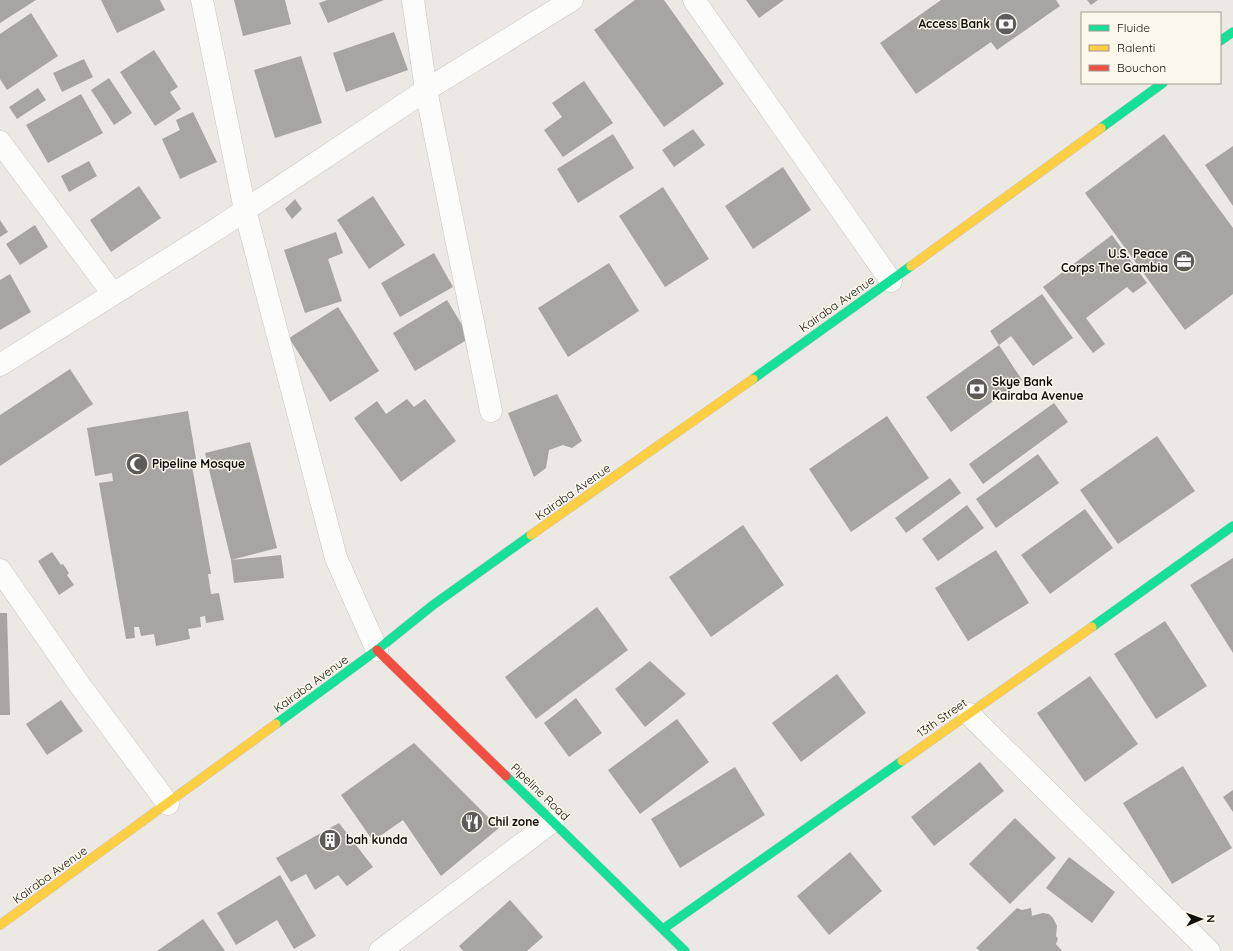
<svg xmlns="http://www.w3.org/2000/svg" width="1233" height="951" viewBox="0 0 1233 951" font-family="Quicksand,sans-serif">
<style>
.building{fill:#a7a5a1}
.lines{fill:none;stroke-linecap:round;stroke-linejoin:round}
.street-casing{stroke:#c8c6c2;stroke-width:23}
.fast-casing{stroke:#c8c6c2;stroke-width:10}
.slow-casing{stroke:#c8c6c2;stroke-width:10}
.jam-casing{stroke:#c8c6c2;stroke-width:10}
.street{stroke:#fcfcfb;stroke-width:22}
.fast{stroke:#16e098;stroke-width:9}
.slow{stroke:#ffcf43;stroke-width:9}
.jam{stroke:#f24e42;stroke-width:9}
.labels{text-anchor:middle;stroke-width:3;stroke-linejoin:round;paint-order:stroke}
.poi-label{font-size:12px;font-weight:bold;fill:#100e0b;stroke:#fcf8ed;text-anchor:start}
.street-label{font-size:12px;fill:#100e0b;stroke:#fcf8ed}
</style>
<rect width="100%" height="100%" fill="#ece9e4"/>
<path class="building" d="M0,0H36L0,23Z
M101,0H160L165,10L117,33Z
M234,0H285L291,24L243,36Z
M327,0H384L328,23L319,3Z
M635,0H664L724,84L664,127L594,30Z
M746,0H784L759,18Z
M941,0H1056L1060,6L997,50L991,42L916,94L880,43Z
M1087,0H1098L1091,5Z
M31,13L58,56L7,90L0,79V34Z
M394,32L408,70L346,92L333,53Z
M154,50L178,87L170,92L181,109L155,126L120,72Z
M301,56L322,123L275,138L254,70Z
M84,59L93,77L62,92L53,73Z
M109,78L132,113L114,125L91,90Z
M584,81L613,123L563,157L544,130L562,117L552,103Z
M38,88L46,100L17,119L9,107Z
M81,94L103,133L48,163L26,125Z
M193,112L217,162L180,179L162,139L180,130L176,120Z
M693,129L705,145L674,167L662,150Z
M613,134L634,168L578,203L557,169Z
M1164,134L1233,228V294L1185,330L1085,193Z
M1233,146V206L1205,165Z
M89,161L97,176L69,192L61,176Z
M783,167L811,210L753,249L725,206Z
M139,186L161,218L111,252L90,220Z
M663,187L709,259L665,287L619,216Z
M373,196L405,245L369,269L337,220Z
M295,199L302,209L292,219L285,209Z
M0,220L8,232L0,237Z
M35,225L48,247L20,265L6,244Z
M336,232L343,253L328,259L342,301L305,313L284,250Z
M1112,235L1147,283L1133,293L1127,287L1086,318L1105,344L1093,353L1043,287Z
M434,253L453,287L400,317L381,283Z
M609,263L639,311L568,357L538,308Z
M10,274L31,312L0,330V280Z
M1042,294L1073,338L1033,366L1011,336L999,345L990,331Z
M447,300L470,338L415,371L393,333Z
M338,307L379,371L330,402L289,338Z
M999,345L1022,380L951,432L926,397Z
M70,369L93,404L0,466V415Z
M557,394L582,441L572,448L563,445L549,450L546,468L534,477L508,413Z
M407,399L414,407L425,399L456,441L401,482L354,418L377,401L386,414Z
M1054,403L1068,422L983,484L969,464Z
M188,411L196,459L174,462L175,469L192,466L211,574H208L211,594L219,593L224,620L206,623L205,616L200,617L201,627L188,629L190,639L156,646L154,634L141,636L139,627H134L135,638L126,639L99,483L113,481L112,473L95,476L87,428Z
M887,416L929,478L851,532L809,469Z
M1157,436L1195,491L1118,544L1080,490Z
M250,442L277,548L231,560L205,453Z
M1038,454L1059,483L996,528L976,499Z
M950,478L961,493L906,533L895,518Z
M967,505L984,528L938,561L922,539Z
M1085,509L1113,548L1050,594L1021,555Z
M743,525L784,585L711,637L669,577Z
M996,550L1029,603L968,641L935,588Z
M52,552L61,565L63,564L69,573L67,575L74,585L59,595L38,561Z
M281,555L284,578L234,583L231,560Z
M1233,558V653L1190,585Z
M597,607L628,650L536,719L505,677Z
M0,613H7L10,715H0Z
M1165,621L1207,686L1156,719L1114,654Z
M650,661L686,694L645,727L615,689Z
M837,674L866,713L801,762L772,723Z
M1090,676L1138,744L1085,782L1037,713Z
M576,698L602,733L569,757L544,723Z
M61,700L83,731L47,755L26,724Z
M677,719L709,762L640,814L608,770Z
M414,743L499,828L441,876L403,820L373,841L341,795Z
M980,762L1004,791L934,846L911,817Z
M1183,766L1232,848L1172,884L1123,803Z
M735,767L765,815L680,868L651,819Z
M1233,790V812L1223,797Z
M1015,818L1056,858L1010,904L969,864Z
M339,823L373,867L347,886L338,875L315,890L306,874L291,882L276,858Z
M850,852L882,891L829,935L797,896Z
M1069,857L1115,892L1092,923L1046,888Z
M280,875L316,936L294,949L277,920L236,945L217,913Z
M510,900L543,937L527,951H463L459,946Z
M1017,908L1022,910L1031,908L1032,915L1031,916L1043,913L1049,914L1053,918L1057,926L1056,936L1058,939L1056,944L1062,951H980L976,948Z
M203,919L225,951H157Z"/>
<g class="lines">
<g class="street-casing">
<path id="street" d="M202,0L245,210L336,558L377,650
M413,0L426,90L491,411
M694,0L891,281
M0,142L113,294
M0,365L217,229L426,90L572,0
M0,570L79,684L168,804
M969,714L1209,951
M380,951L553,821"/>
</g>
<g class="fast-casing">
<path id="fast" d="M1220,41L1233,32
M1101,128L1163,83
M753,379L911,266
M1092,627L1233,526
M276,724L377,650L433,605L531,535
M506,776L685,951
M663,929L902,761"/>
</g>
<g class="slow-casing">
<path id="slow" d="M911,266L1101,128
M531,535L753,379
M902,761L1092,627
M0,925L276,724"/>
</g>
<g class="jam-casing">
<path id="jam" d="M377,650L506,776"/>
</g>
<use href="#street" class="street"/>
<use href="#fast" class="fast"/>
<use href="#slow" class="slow"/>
<use href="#jam" class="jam"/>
</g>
<defs>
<g id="bank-disc" transform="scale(1.15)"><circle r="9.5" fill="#5d5b57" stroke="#fcf8ed"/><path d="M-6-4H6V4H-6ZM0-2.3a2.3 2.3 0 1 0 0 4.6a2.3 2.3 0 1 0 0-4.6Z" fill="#fff"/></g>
<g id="office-disc" transform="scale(1.15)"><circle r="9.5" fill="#5d5b57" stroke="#fcf8ed"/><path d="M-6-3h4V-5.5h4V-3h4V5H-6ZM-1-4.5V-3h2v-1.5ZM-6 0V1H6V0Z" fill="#fff"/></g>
<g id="mosque-disc" transform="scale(1.15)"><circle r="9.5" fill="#5d5b57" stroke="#fcf8ed"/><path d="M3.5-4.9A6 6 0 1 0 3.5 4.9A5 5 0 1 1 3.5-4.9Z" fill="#fff"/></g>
<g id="restaurant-disc" transform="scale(1.15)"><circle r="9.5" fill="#5d5b57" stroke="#fcf8ed"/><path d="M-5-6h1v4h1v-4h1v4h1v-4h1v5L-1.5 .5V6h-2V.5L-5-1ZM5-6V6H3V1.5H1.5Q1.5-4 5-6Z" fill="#fff"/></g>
<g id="building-disc" transform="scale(1.15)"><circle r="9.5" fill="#5d5b57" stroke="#fcf8ed"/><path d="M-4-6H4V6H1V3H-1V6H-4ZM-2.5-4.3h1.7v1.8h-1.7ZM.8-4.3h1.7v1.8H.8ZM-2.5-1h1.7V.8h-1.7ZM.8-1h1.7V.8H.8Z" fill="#fff"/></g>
</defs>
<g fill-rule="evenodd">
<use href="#bank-disc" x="1006" y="24"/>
<use href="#office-disc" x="1184" y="261"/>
<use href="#bank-disc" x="977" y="389"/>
<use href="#mosque-disc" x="137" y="464"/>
<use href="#restaurant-disc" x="472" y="822"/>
<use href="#building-disc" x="330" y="840"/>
</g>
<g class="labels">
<g class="poi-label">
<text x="990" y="28" text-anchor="end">Access Bank</text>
<text x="1168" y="258" text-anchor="end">U.S. Peace<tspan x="1168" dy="14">Corps The Gambia</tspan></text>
<text x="992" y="386">Skye Bank<tspan x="992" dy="14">Kairaba Avenue</tspan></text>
<text x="152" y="468">Pipeline Mosque</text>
<text x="488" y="826">Chil zone</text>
<text x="346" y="844">bah kunda</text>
</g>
<g class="street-label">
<text transform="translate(837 304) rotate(-35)" y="4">Kairaba Avenue</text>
<text transform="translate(573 492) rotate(-35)" y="4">Kairaba Avenue</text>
<text transform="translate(311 684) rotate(-36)" y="4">Kairaba Avenue</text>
<text transform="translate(942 718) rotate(-35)" y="4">13th Street</text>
<text transform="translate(540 792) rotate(44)" y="4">Pipeline Road</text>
<text transform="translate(50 875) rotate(-36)" y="4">Kairaba Avenue</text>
</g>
</g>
<rect x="1081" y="12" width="140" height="72" fill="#fcf8ed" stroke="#9e9a93"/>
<rect x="1089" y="25" width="20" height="6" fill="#16e098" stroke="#9e9a93"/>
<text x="1117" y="32" font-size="12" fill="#100e0b">Fluide</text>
<rect x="1089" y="45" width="20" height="6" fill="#ffcf43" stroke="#9e9a93"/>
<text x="1117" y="52" font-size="12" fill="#100e0b">Ralenti</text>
<rect x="1089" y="65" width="20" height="6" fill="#f24e42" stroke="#9e9a93"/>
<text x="1117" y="72" font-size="12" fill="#100e0b">Bouchon</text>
<g transform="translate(1201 919) rotate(88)" stroke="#fcf8ed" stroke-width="3" paint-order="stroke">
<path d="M0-3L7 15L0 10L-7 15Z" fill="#100e0b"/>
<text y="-6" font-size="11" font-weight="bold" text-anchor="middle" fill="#100e0b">N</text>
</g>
</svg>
